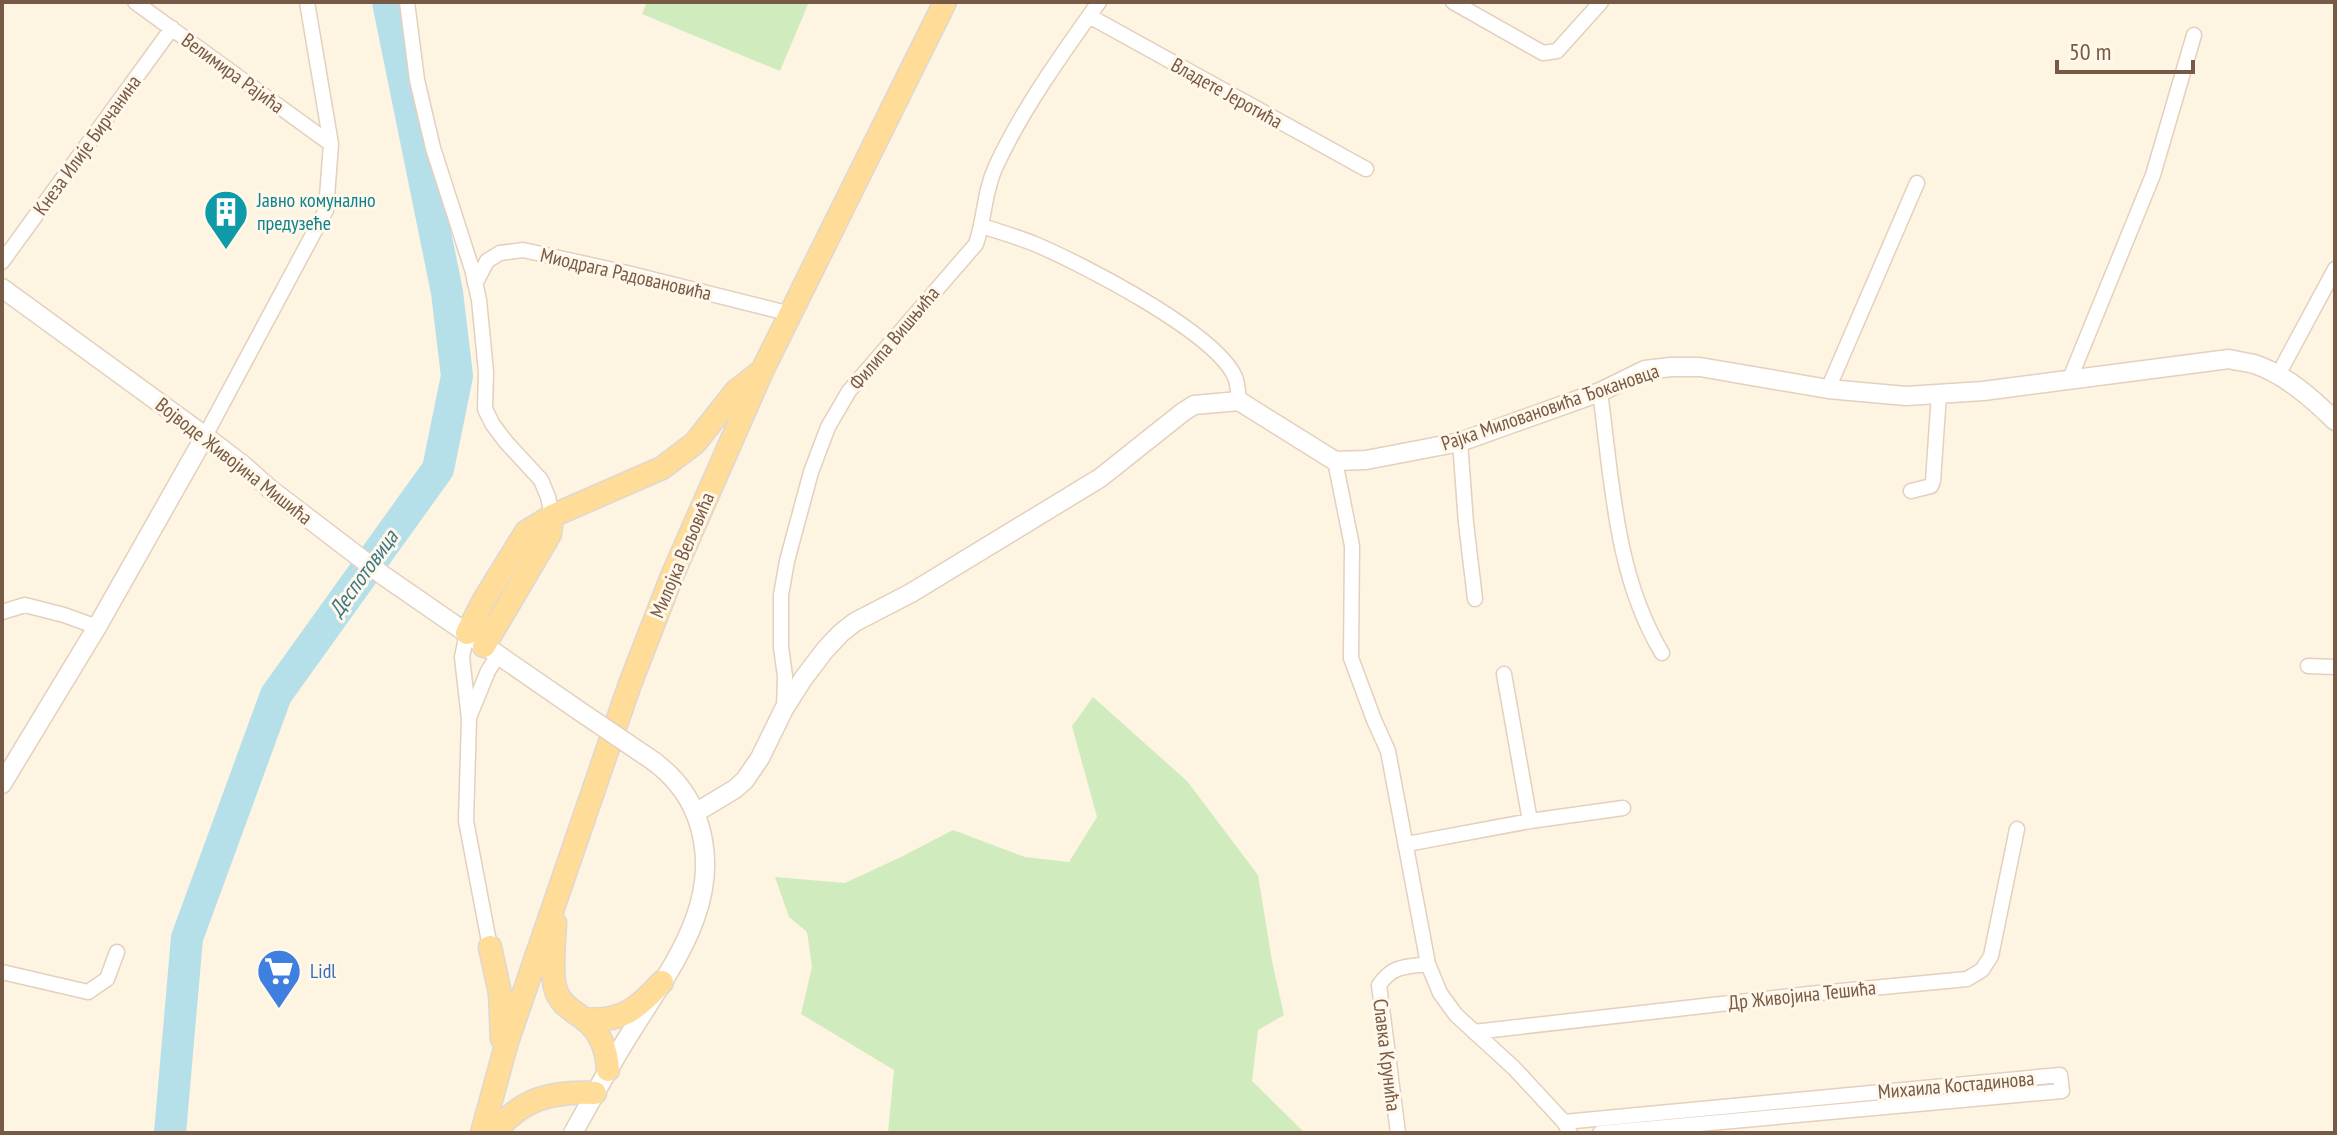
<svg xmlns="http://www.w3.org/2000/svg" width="2337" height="1135" viewBox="0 0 2337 1135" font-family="'PT Sans Narrow',sans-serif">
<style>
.green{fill:#d0ecbf}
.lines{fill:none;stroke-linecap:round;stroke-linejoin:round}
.river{stroke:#b5dfe9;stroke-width:32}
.minor-casing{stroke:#e3d0bd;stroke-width:17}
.tertiary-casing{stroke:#e3d0bd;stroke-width:21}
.primary-casing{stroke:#ded7d3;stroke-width:25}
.minor{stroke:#fff;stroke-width:14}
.tertiary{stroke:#fff;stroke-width:18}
.primary{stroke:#ffdd98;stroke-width:22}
.tertiary-bridge-casing{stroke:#e3d0bd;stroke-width:21;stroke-linecap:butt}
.tertiary-bridge{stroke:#fff;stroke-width:18}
.labels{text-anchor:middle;stroke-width:6;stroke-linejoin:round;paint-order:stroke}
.street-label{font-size:20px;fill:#775a46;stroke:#fff8ea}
.culture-label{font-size:20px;fill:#0d838f;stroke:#fff8ea;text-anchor:start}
.shop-label{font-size:20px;fill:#366cbe;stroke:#fff8ea;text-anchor:start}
.water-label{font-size:22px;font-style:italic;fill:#3b7786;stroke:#fff8ea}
</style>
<rect width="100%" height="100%" fill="#fef4e2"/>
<path class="green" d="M647,2H809L780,71L642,14Z
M1093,697L1187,781L1258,875L1272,961L1284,1015L1258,1030L1252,1081L1305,1133H888L894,1070L801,1014L812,967L807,932L789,917L775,877L845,883L901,857L953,830L1025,857L1069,862L1097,817L1072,726Z"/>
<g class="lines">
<path class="river" d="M170,1133L187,938L276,695L438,469L457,376L447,292L388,2"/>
<g class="minor-casing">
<path id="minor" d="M135,2L331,144
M407,2L417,80L433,148L472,269L479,300L486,372L485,409L493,425L506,442L541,480L548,497L552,516
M1453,2L1543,53L1557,51L1601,2
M1089,16L1366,169
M982,226C1000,232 1018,237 1035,244C1082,264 1215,332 1235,377C1238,384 1238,394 1239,401
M2,262L172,28
M475,284L487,261L500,253L523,250L627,273L791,314
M2278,375L2335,269
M2069,381L2153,175L2194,35
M1828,389L1917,183
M1600,392C1612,480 1615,575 1662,653
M205,436L326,210L331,144L307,2
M1460,442L1466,523L1475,599
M1335,461L1352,546L1351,658L1374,720L1388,751L1428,964L1440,993L1456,1015L1514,1068L1564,1122L1570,1133
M1911,491L1931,486L1933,481L1939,394
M2,612L25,605L64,615L97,627
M467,633L462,657L469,719L466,821L490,947
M2308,666L2335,667
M1504,674L1530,821
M784,708L785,676L781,647V595L787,561L811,472L828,427L849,391L976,244C985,218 984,191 996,166C1023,108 1062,54 1099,2
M470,715L488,671L498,655
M1407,844L1530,821L1623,808
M2,972L88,992L107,979L117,952
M1474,1032L1809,994L1967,979L1982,970L1991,956L2017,829
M1564,1122L2060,1075L2062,1091L1600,1133
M1398,1133L1379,985C1393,965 1405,967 1428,964"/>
</g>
<g class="tertiary-casing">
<path id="tertiary" d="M2,288L205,436L243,465L270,489L384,576L578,710
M2,784L97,627L205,436
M695,813L735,789L745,780L760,758L784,709L803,679L825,650L841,633L855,622L911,593L1100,478L1183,412L1194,405L1239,401L1335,461L1366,460L1460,442L1600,392L1645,370L1671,367H1700L1828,389L1906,396L1983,391L2229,359C2237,361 2246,362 2254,364C2285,374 2313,399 2335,421
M573,1133C592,1099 610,1065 631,1032C672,966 726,899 697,818C687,790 667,769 643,754"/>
</g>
<g class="primary-casing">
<path id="primary" d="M467,633L484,600L526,532L552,516L662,468L695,443L736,391L759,373
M484,646L550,534L552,516
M555,923C554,939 551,972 555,987C559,1004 572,1010 584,1019C600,1031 607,1051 608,1070
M490,947L500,993L502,1039
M584,1019C622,1023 638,1008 662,982
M482,1133L507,1042L630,684L672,576L763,369L945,2
M494,1133C522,1098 552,1091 595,1093"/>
</g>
<use href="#minor" class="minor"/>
<use href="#tertiary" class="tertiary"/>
<use href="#primary" class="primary"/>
<g class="tertiary-bridge-casing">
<path id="tertiary-bridge" d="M578,710L643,754"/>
</g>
<use href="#tertiary-bridge" class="tertiary-bridge"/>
</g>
<defs>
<g id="building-pin" transform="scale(2.3)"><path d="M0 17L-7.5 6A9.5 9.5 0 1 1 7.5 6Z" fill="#0f9aa8" stroke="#fff8ea"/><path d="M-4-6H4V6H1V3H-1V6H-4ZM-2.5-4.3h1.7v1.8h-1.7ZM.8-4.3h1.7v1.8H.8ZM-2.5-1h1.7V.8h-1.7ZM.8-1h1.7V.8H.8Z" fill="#fff"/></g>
<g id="supermarket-pin" transform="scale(2.3)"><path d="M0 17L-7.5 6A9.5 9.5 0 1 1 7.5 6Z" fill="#3f7fe0" stroke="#fff8ea"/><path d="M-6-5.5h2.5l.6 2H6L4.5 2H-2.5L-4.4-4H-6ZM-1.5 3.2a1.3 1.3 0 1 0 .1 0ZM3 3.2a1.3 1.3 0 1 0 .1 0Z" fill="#fff"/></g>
</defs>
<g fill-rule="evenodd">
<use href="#building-pin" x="226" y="212"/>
<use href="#supermarket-pin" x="279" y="971"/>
</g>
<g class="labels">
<g class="street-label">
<text transform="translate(233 73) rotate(36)" y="7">Велимира Рајића</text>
<text transform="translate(1227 93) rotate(29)" y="7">Владете Јеротића</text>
<text transform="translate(87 145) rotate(-54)" y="7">Кнеза Илије Бирчанина</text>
<text transform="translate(626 274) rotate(13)" y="7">Миодрага Радовановића</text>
<text transform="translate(894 338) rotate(-50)" y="7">Филипа Вишњића</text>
<text transform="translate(1550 407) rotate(-19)" y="7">Рајка Миловановића Ђокановца</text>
<text transform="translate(234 461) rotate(38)" y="7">Војводе Живојина Мишића</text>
<text transform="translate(682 555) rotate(-67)" y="7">Милојка Вељовића</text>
<text transform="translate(1802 995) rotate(-6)" y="7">Др Живојина Тешића</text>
<text transform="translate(1387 1055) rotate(83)" y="7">Славка Крунића</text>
<text transform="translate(1956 1085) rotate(-5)" y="7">Михаила Костадинова</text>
</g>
<g class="culture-label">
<text x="257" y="207">Јавно комунално<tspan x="257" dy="23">предузеће</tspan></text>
</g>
<g class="shop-label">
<text x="310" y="978">Lidl</text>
</g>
<g class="water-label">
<text transform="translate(363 573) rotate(-54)" y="8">Деспотовица</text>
</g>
</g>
<rect width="2337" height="1135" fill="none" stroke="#775a46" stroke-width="8"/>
<path d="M2057 60v12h136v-12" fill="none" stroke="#775a46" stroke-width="4"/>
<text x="2069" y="60" font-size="24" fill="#775a46" stroke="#fff8ea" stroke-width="6" paint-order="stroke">50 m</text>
</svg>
